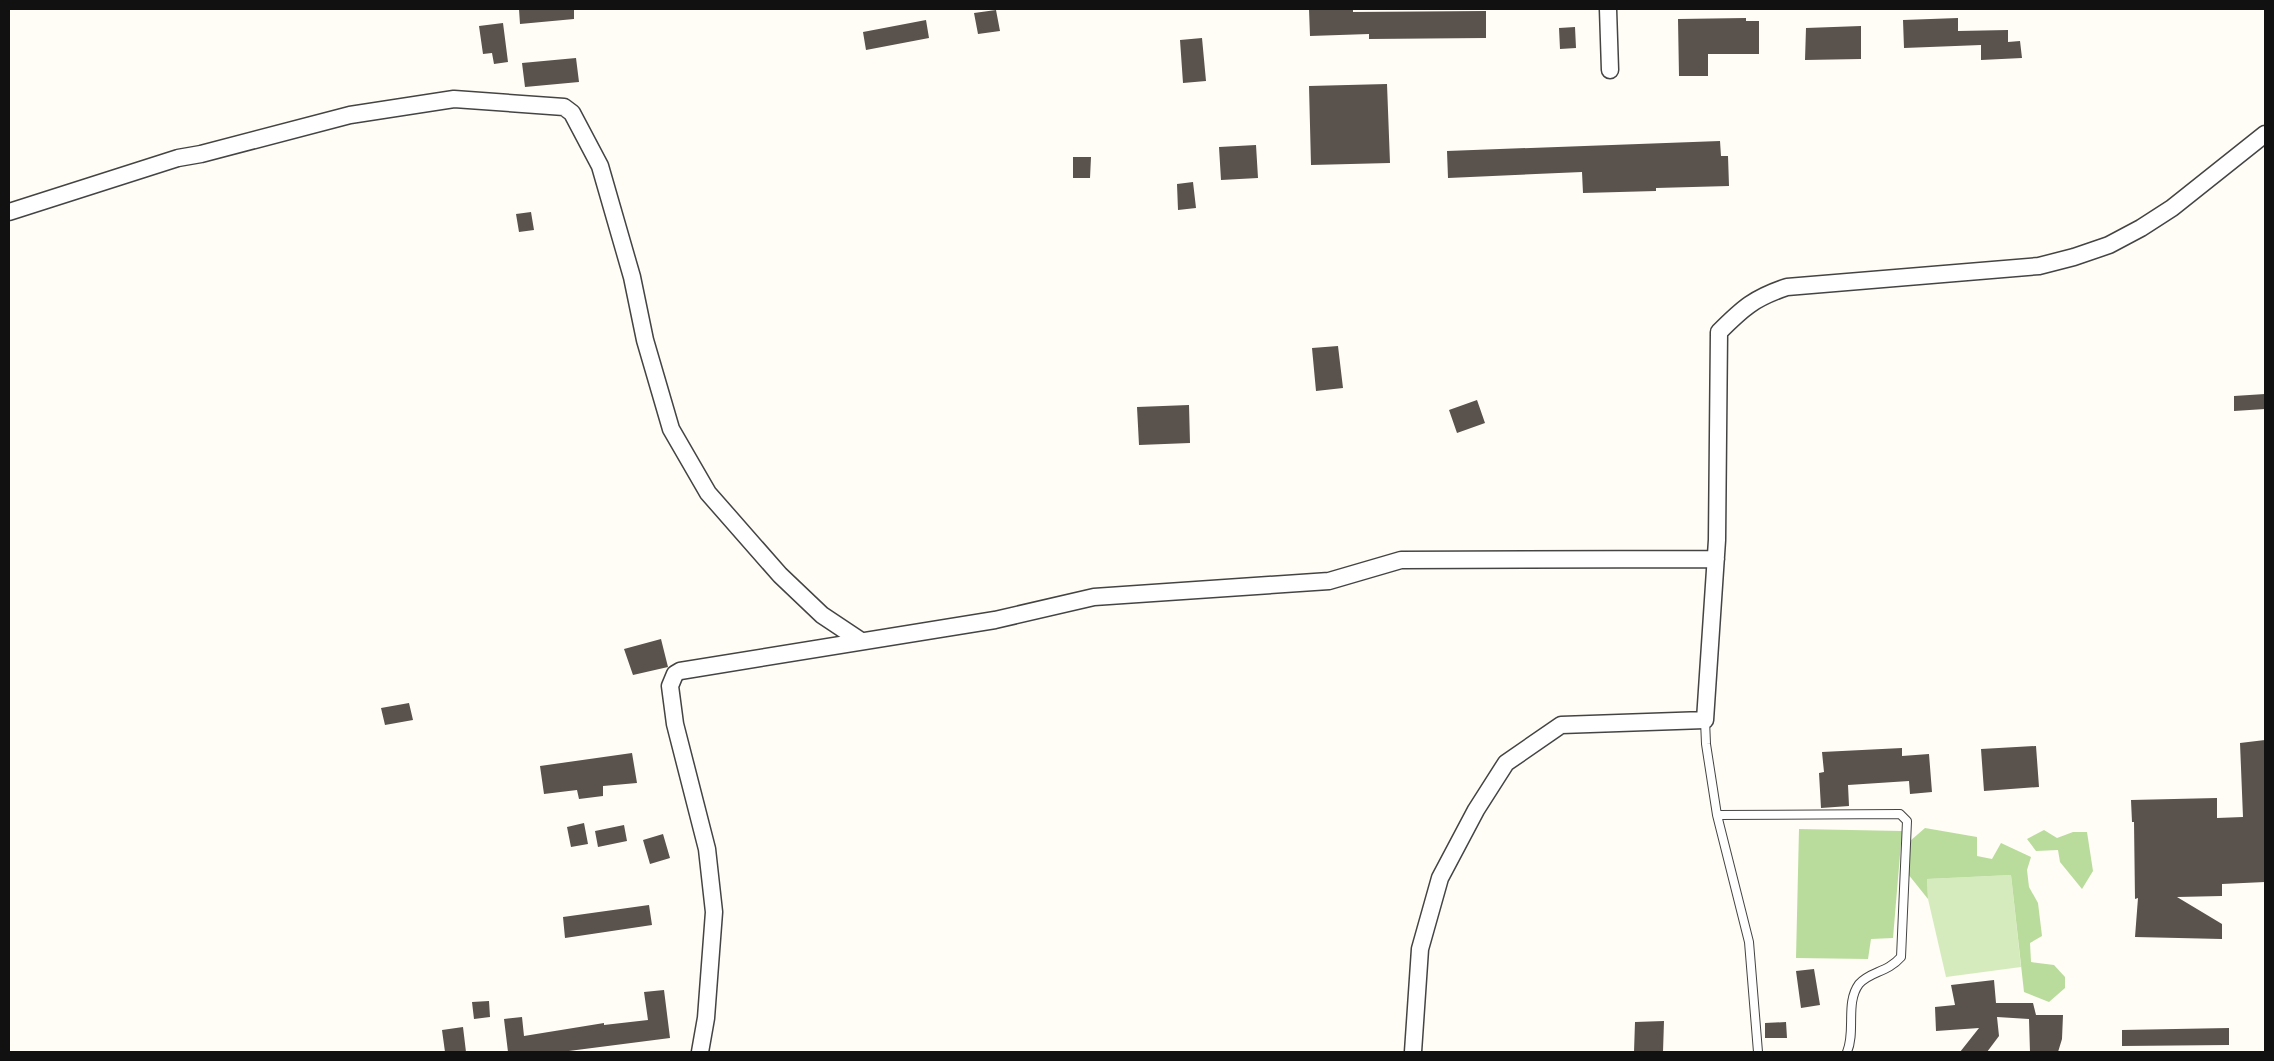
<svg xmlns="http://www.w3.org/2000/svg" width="2274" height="1061" viewBox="0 0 2274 1061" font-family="'Crimson Pro',serif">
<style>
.green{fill:#d5ebbd}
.forest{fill:#b9dc9c}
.building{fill:#5a524d}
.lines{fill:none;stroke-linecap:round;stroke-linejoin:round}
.lane-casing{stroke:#444;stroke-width:10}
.street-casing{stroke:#444;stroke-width:19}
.lane{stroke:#fff;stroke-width:8}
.street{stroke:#fff;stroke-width:16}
</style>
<rect width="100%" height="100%" fill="#fffdf5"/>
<path class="green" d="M2011,875L2021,967L1946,977L1928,899L1927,879Z"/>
<path class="forest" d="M1925,828L1977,837V856L1992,859L2001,843L2031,857L2027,870L2029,887L2038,903L2042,936L2030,943L2031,962L2054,965L2065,977V988L2049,1002L2024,992L2011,875L1927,879L1928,899L1908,874L1910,841Z
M1799,829L1902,831L1893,938L1871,939L1868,959L1796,958Z
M2044,830L2057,838L2073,832H2087L2093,871L2082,889L2060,862L2058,850L2036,851L2027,839Z"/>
<path class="building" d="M519,9H574V19L520,24Z
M1309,9H1353V12L1486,11V38L1369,39V34L1310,36Z
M996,10L1000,31L978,34L974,13Z
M1746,18V21H1759V54H1708V76H1679L1678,19Z
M1958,18V31L2008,30V42L2020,41L2022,58L1981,60V45L1904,48L1903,20Z
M926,20L929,38L866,50L863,32Z
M503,23L508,62L494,64L492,53L483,54L479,26Z
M1861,26V59L1805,60L1806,28Z
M1575,27L1576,48L1560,49L1559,28Z
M1202,38L1206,81L1183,83L1180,40Z
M576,58L579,82L525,87L522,63Z
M1387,84L1390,163L1311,165L1309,86Z
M1720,141L1721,156H1728L1729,186L1656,188V191L1583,193L1582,172L1448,178L1447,151Z
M1256,145L1258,178L1221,180L1219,147Z
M1073,157H1091L1090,178H1073Z
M1193,182L1196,208L1178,210L1177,184Z
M531,212L534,230L519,232L516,214Z
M1338,346L1343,388L1316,391L1312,348Z
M2265,394V409L2234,411V396Z
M1477,400L1485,423L1457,433L1449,410Z
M1189,405L1190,443L1139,445L1137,407Z
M661,639L668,667L633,675L624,649Z
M409,703L413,720L385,725L381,708Z
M2265,740V882L2222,884V896L2177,897L2222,924V939L2135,937L2138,898L2135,899L2134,822H2132L2131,800L2217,798V818L2243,817L2240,743Z
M2036,746L2039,787L1984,791L1981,749Z
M1902,748V756L1929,754L1932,792L1910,794L1909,781L1848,785L1849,806L1821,808L1819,773L1824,772L1822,752Z
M632,753L637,783L603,786V796L579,799L577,790L544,794L540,766Z
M584,823L588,844L571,847L567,827Z
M624,825L627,841L598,847L595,831Z
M663,834L670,858L650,864L643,840Z
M649,905L652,925L565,938L563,917Z
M1814,969L1820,1005L1801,1008L1796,971Z
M1994,980L1996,1003H2033L2036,1015H2063L2062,1039L2058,1052H2030L2029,1019L1997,1017L1999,1036L1987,1052H1960L1979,1028L1936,1031L1935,1007L1955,1005L1951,985Z
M664,990L670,1038L561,1052H508L504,1019L522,1017L524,1036L604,1023V1025L648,1020L644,992Z
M489,1001L490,1017L474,1019L472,1002Z
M1664,1021L1663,1052H1634L1635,1022Z
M1786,1022L1787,1038H1765V1023Z
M463,1027L466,1052H445L442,1030Z
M2229,1028V1045L2122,1046V1030Z"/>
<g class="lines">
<g class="lane-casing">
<path id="lane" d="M1705,720L1706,744L1717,815L1749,942L1758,1052
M1717,815L1900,814L1907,821L1901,957C1887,973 1870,971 1859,984C1845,1003 1856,1031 1847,1052"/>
</g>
<g class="street-casing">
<path id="street" d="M1608,9L1610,70
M9,212L178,158L201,154L350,115L454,99L564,107L572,113L600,166L632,277L645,340L671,429L708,493L780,575L822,615L861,641
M700,1052L706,1018L714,912L707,849L675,724L670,686L675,674L680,671L995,620L1094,597L1329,581L1401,560L1716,559
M1413,1052L1420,949L1440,878L1476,810L1506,763L1561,725L1705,720L1717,540L1719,332C1743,308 1754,298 1787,287L2039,266L2074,257L2109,245L2141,228L2172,208L2265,134"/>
</g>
<use href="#lane" class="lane"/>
<use href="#street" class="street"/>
</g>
<rect width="2274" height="1061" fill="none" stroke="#111111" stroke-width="20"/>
</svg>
